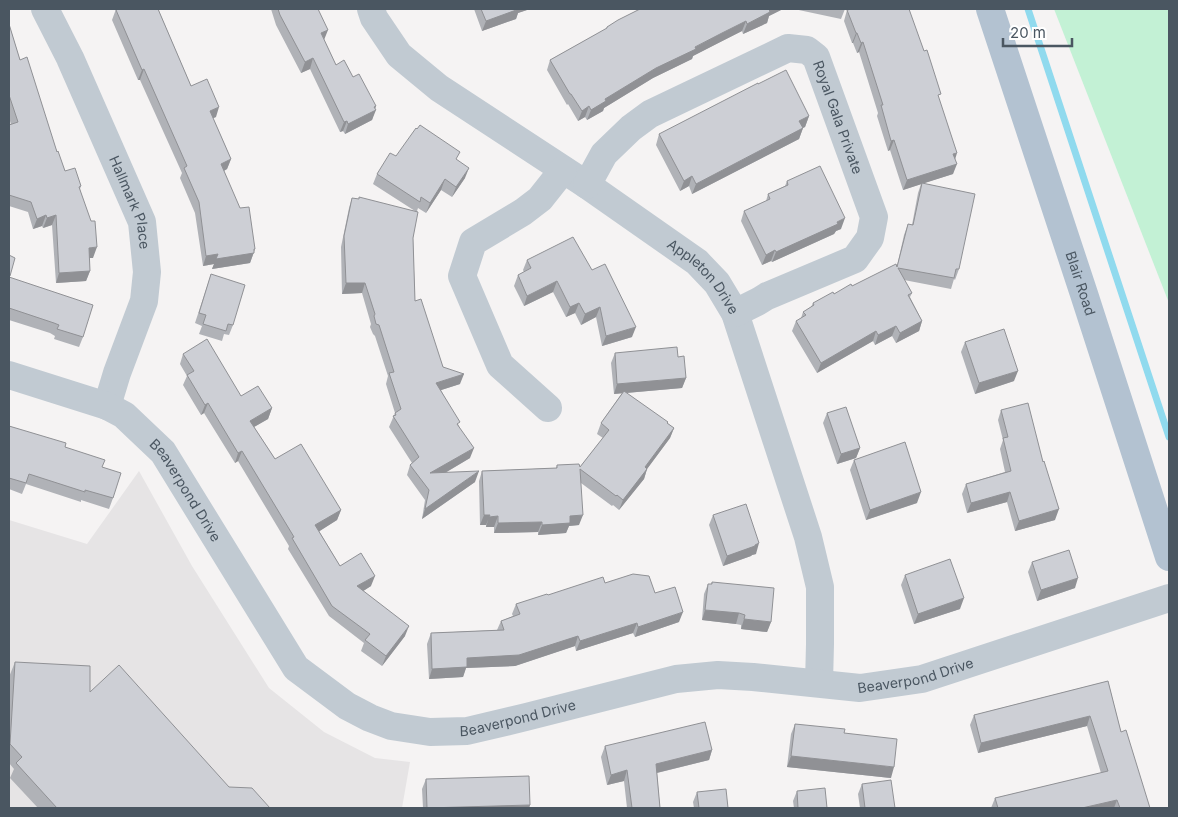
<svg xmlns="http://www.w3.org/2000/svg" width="1178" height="817" viewBox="0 0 1178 817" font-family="Inter,sans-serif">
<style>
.education{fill:#e6e4e5}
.green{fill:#c3f1d5}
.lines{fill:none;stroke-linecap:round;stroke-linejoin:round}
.stream{stroke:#90daee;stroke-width:7}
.minor{stroke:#c1cad2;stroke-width:28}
.major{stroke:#b3c2d1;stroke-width:28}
.wall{fill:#b0b2b7}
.shaded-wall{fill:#909195}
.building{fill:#cdcfd5;stroke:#909195}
.labels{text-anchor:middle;stroke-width:5;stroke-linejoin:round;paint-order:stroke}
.street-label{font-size:14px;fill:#4a5661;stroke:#fff}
</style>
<rect width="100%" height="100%" fill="#f5f3f3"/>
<path class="education" d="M139,471L192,566L269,688L324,732L375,758L410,762L402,808H9V520L87,544Z"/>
<path class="green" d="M1054,9H1169V303Z"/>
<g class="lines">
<path class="stream" d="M1028,9L1169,437"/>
<g class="minor">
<path id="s1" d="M45,9L70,58L142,222L147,272L144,301L117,373L107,406"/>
<path id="s2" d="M371,9L374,18L399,55L439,88L587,185L697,262L717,283L735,313L808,537L820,587V644L819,683"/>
<path id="s3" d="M587,185L604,154L631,128L650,114L788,48L807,50L816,57L874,217L870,238L855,259L767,296L759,301L735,313"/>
<path id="s4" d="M9,375L107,406L124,415L163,452L296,668L347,706L370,718L391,726L430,732L467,731L526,717L676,679L718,675L753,677L860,688L922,679L1169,598"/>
<path d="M548,408L500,365L462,276L473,242L523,212L540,199L563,170"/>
</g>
<path class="major" id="s5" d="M990,9L1084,294L1169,557"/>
</g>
<path class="wall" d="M116,9H158L191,86L216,117L213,118L231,159L227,169L224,171L254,252L250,263L212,269L214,264L203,266L195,213L180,178L182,173L140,80H138L112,20Z
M271,9H318L324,40L336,65L353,77L376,106L372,120L345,134L343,131L340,132L310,69L301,73L276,25Z
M474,9H530L518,13L516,19L482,31Z
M640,9H783L769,16L767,23L743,34L742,31L718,43L693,56L692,59L653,78L604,108L603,111L587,120L585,117L578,121L568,104L567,105L547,70L550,60L606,29L607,27Z
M794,9H845L841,19Z
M847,10L939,99L955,159L953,174L924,183L959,269L955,280L954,279L951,289L904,280L912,293L910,297L922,321L919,331L896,343L892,336L875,345L873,341L817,373L792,331L796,321L801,318L803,312L811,307L813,303L852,286L897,266L904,235L908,224L912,225L918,193L921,184L903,190L890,150L888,151L877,116L878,113L859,52L857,53L853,43H852L844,21Z
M9,24L20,60L65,171L81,186L80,189L93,258H89L90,271L86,281L56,283L52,225L43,228L42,226L33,229L28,212L9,206V125H11L9,117Z
M809,116L805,127L803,128L799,139L692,194L689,186L680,191L656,145L659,134Z
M396,156L458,160L465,178L452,197L441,190L426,213L418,208L417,211L413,238L415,301L443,367L460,384L441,390L459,426L470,458L445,473L475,482L422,519L425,500L407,475L410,465L412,463L389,427L395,413L386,384L388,376L375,336L373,334L370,327L371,324L362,293L342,294L341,247L349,208L352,198L415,211L373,184L377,174Z
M787,181L841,229L836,231L834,234L772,262L771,261L762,265L741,221L744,211L766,201L768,194L785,186Z
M9,255V277L83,337L79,347L54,339L55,336L50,333L9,320Z
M527,260L592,270L632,337L602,346L596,317L581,325L575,313L566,317L553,292L524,306L514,286L518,275L524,272L523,270Z
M211,274L233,325L229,335L224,334L222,341L199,334L202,326L195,323Z
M965,342L1014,381L975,394L961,352Z
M615,353L678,357L686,378L682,388L626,393L674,428L670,438L647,469L644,479L619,510L613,505L612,506L581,483L579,525L569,526L566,533L538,535V532L494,533V527H486V525H480L479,481L482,471L556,468L557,465L580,467L603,438L597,434L601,423L622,393L614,394L611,363Z
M183,354L241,396L272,408L268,419L254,427L275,459L341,510L337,520L319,531L340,566L371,586L363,591L405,636L382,666L361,651L364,643L329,616L288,549L289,546L238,461L235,463L204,413L201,415L183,385L187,376L180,364Z
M1001,410L1055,520L1015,531L1007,502L967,513L962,494L966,484L1005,472L1000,449L1003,440L998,420Z
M827,413L860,448L856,458L837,464L823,423Z
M9,426L65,447L102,467L113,498L109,509L81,500V502L26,484L22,494L9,489Z
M854,460L917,503L866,520L850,470Z
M713,515L756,554L752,555L751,556L723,566L709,525Z
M1032,562L1075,588L1037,601L1028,572Z
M905,575L960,609L914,624L901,585Z
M712,582L771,622L767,632L741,629V625L736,624L702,620L704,594L708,584H711Z
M605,583L655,593L679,622L635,637L633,633L576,651L575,646L515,666L466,668L463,677L429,679L427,644L431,633L497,630L501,621L513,616L512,614L516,604L548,595Z
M15,662L90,692L229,787L270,808H38L10,778L14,769L9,763V677Z
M1108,681L1121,732L1150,808H991L995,798L1101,773L1087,726L978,753L970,725L974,715Z
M795,724L844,733L891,778L787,767L791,734Z
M605,746L712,750L709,760L657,773L660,808H627L624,781L607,785L601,757Z
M426,779L530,805L529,808H423L422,789Z
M862,784L895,808H860L858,794Z
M797,791L827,808H794L793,801Z
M697,792L728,808H694L693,802Z"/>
<path class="shaded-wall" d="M517,9H530L518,13L516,19L482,31L486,21Z
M768,9H783L769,16L767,23L743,34L747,24Z
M746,21L742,31L693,56L692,59L653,78L604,108L603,111L587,120L591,110L605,99L656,68L722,33Z
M328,30L324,40L321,33Z
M856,33H857L853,43H852Z
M863,42L859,52L857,53L861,43Z
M313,58L310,69L301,73L305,62Z
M144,69L140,80H138L142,70Z
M376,106L374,111L376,110L372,120L345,134L348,124Z
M589,106L585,117L578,121L582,111Z
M219,107L216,117L206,121L210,111Z
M809,116L805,127L795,131L799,121Z
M347,121L343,131L340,132L344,122Z
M803,128L799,139L692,194L696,184Z
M894,140L890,150L888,151L891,141Z
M957,153L954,163L953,154Z
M231,159L227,169L218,174L221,164Z
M957,164L953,174L903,190L907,180Z
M469,168L465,178L452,197L456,187Z
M692,176L689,186L680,191L684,181Z
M445,179L441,190L426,213L430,203Z
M46,215L42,226L33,229L37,219Z
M56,215L52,225L43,228L47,218Z
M845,218L841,229L836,231L834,234L772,262L776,252Z
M97,247L93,258H85L89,248Z
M255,249L250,263L212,269L216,259Z
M775,250L771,261L762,265L766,255Z
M218,254L214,264L203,266L206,256Z
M90,271L86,281L56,283L59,273Z
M557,281L553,292L524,306L527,296Z
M346,283H365L362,293L342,294Z
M579,303L575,313L566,317L570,307Z
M600,307L596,317L581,325L585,314Z
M922,321L919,331L896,343L900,333Z
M896,326L892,336L875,345L878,335Z
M636,327L632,337L602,346L606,336Z
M876,331L873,341L817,373L821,363Z
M1018,371L1014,381L975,394L979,383Z
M464,374L460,384L432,393L436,383Z
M686,378L682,388L614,394L617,384Z
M208,403L204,413L201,415L205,405Z
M272,408L268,419L247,431L250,421Z
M674,428L670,438L647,469L644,479L619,510L623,500L645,467Z
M474,448L470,458L426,484L430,473Z
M860,448L856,458L837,464L841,454Z
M242,451L238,461L235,463L238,453Z
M479,471L475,482L422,519L425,509Z
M921,492L917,503L866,520L870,510Z
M1010,492L1007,502L967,513L971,503Z
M1059,509L1055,520L1015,531L1019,521Z
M341,510L337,520L312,536L315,525Z
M484,515H490L486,525H480Z
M583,515L579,525L569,526L566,533L538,535L542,525L570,516Z
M498,516L494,527H486L489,517Z
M542,522L538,532L494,533L498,523Z
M759,543L756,554L752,555L751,556L723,566L727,556Z
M375,576L371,586L354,597L357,586Z
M1078,578L1075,588L1037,601L1041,590Z
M964,598L960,609L914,624L918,614Z
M705,610L739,613L736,624L702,620Z
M683,612L679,622L635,637L638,627Z
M744,619L771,622L767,632L741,629Z
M637,623L633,633L576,651L580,641Z
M409,626L405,636L382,666L386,656Z
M578,636L575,646L515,666L466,668L463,677L429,679L432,669L467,658Z
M1090,716L1087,726L978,753L981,743Z
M712,750L709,760L652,774L656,764Z
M791,756L894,767L891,778L787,767Z
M627,770L624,781L607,785L611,775Z
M1117,800L1114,808H1082Z
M530,805L529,808H427Z"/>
<path class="building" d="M118,9H158L191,86L207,79L219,107L210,111L231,159L221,164L240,208L249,207L255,249H254V253L216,259L218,254L206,256L199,202L184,168L187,166L144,69L142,70L116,10Z
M278,9H318L328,30L321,33L336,65L344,60L353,77L359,74L376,106L374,107L376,110L348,124L347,121L344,122L313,58L305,62L280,15Z
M481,9H519L486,21Z
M640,9H769L770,12L747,24L746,21L722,33L695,47L696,49L656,68L605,99L606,101L591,110L589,106L582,111L571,94H570L550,60L607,28V27L618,20Z
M852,9H909L924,51L927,50L941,94L938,95L957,153L953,154L957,164L907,180L894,140L891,141L881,105H883L863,42L861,43L857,33H856L847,10Z
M9,24L20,60L27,57L57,152L58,151L65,171L75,168L81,186L79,187L91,221H95L97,247L89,248L90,271L59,273L56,215L47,218L46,215L37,219L31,202L9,195V125L18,122L9,95Z
M786,70L809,116L799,121L803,128L696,184L692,176L684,181L659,134L758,83V84Z
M420,125L460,152L456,159L469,168L456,187L445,179L430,203L421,197L420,202L377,174L390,153L396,156L416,128L417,129Z
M820,166L845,218L837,222L838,224L776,252L775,250L766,255L744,211L770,199L768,194L788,185L787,181Z
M922,183L975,194L959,269H956L954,278L898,268L912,293L908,295L922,321L900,333L896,326L878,335L876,331L821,363L796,321L806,315L803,312L814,305L813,303L833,292L834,294L851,284L852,286L896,264L897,267L908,224L913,225Z
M359,197L418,212L413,238L415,301L421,299L443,367L464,374L436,383L460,422L457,424L474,448L430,473L479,471L425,509L429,490L410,465L419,457L393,416L396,415L395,413L401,409L389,373L394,372L379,325L376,324L374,316L375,314L365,283H346L344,236L352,198L359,199Z
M573,237L592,270L605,264L636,327L606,336L600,307L585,314L579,303L570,307L557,281L527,296L518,275L531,268L527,260Z
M9,255L15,258L10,276H9Z
M211,274L245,285L233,325L228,324L226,331L203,324L206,315L199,313Z
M9,277L93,305L83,337L57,329L59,325L54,323L9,308Z
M1004,329L1018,371L979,383L965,342Z
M207,339L241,396L258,386L272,408L250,421L275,459L301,444L341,510L315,525L340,566L361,553L375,576L357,586L409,626L386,656L365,640L370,634L332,606L292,538L294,537L242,451L238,453L208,403L205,405L187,375L194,371L183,354Z
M677,347L678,357L684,356L686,378L617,384L615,353Z
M624,391L668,422L667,423L674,428L645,467L647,469L623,500L617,495L616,496L580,469L583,515L570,516V523L542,525V522L498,523V516L489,517L490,515H484L482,471L557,468V465L579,464L580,467L609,430L601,423Z
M1028,403L1043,462L1044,461L1059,509L1019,521L1010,492L971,503L966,484L1011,471L1003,438L1008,437L1001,410Z
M846,407L860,448L841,454L827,413Z
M9,426L66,443L65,447L105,460L102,467L121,473L113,498L85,490V492L29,474L26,483L9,478Z
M905,442L921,492L870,510L854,460Z
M746,504L759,543L755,545V546L727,556L713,515Z
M1069,550L1078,578L1041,590L1032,562Z
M950,559L964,598L918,614L905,575Z
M633,574L649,576L655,593L675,587L683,612L638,627L637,623L580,641L578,636L519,655L467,658V667L432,669L431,633L504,630L501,621L520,614L516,604L547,594L548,595L603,577L605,583Z
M712,582L774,588L771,622L744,619L745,615L739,613L705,610L708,584H712Z
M15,662L90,666V692L119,665L229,787L252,788L270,808H57L16,763L22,757L10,744Z
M1108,681L1121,732L1126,730L1150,808H1120L1117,800L1082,808H998L995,798L1108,771L1090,716L981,743L974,715Z
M705,722L712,750L656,764L660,808H632L627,770L611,775L605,746Z
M795,724L845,729L844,733L897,739L894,767L791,756Z
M529,776L530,805L427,808L426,779Z
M891,780L895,808H865L862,784Z
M825,788L827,808H798L797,791Z
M726,789L728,808H699L697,792Z"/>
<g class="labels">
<g class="street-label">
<text dy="5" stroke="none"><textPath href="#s3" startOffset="344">Royal Gala Private</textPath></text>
<text dy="5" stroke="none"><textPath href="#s1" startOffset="212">Hallmark Place</textPath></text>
<text dy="5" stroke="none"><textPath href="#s2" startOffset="432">Appleton Drive</textPath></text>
<text dy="5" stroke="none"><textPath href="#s5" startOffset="289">Blair Road</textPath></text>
<text dy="5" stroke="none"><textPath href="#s4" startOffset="220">Beaverpond Drive</textPath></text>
<text dy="5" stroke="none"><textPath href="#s4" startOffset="1075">Beaverpond Drive</textPath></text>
<text dy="5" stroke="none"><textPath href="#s4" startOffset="670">Beaverpond Drive</textPath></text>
</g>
</g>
<rect width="1178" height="817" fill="none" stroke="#4a5661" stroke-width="20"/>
<path d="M1003 38v8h69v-8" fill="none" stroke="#4a5661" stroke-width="2.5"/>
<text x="1010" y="38" font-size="15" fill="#4a5661" stroke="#ffffff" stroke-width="4" paint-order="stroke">20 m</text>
</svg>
